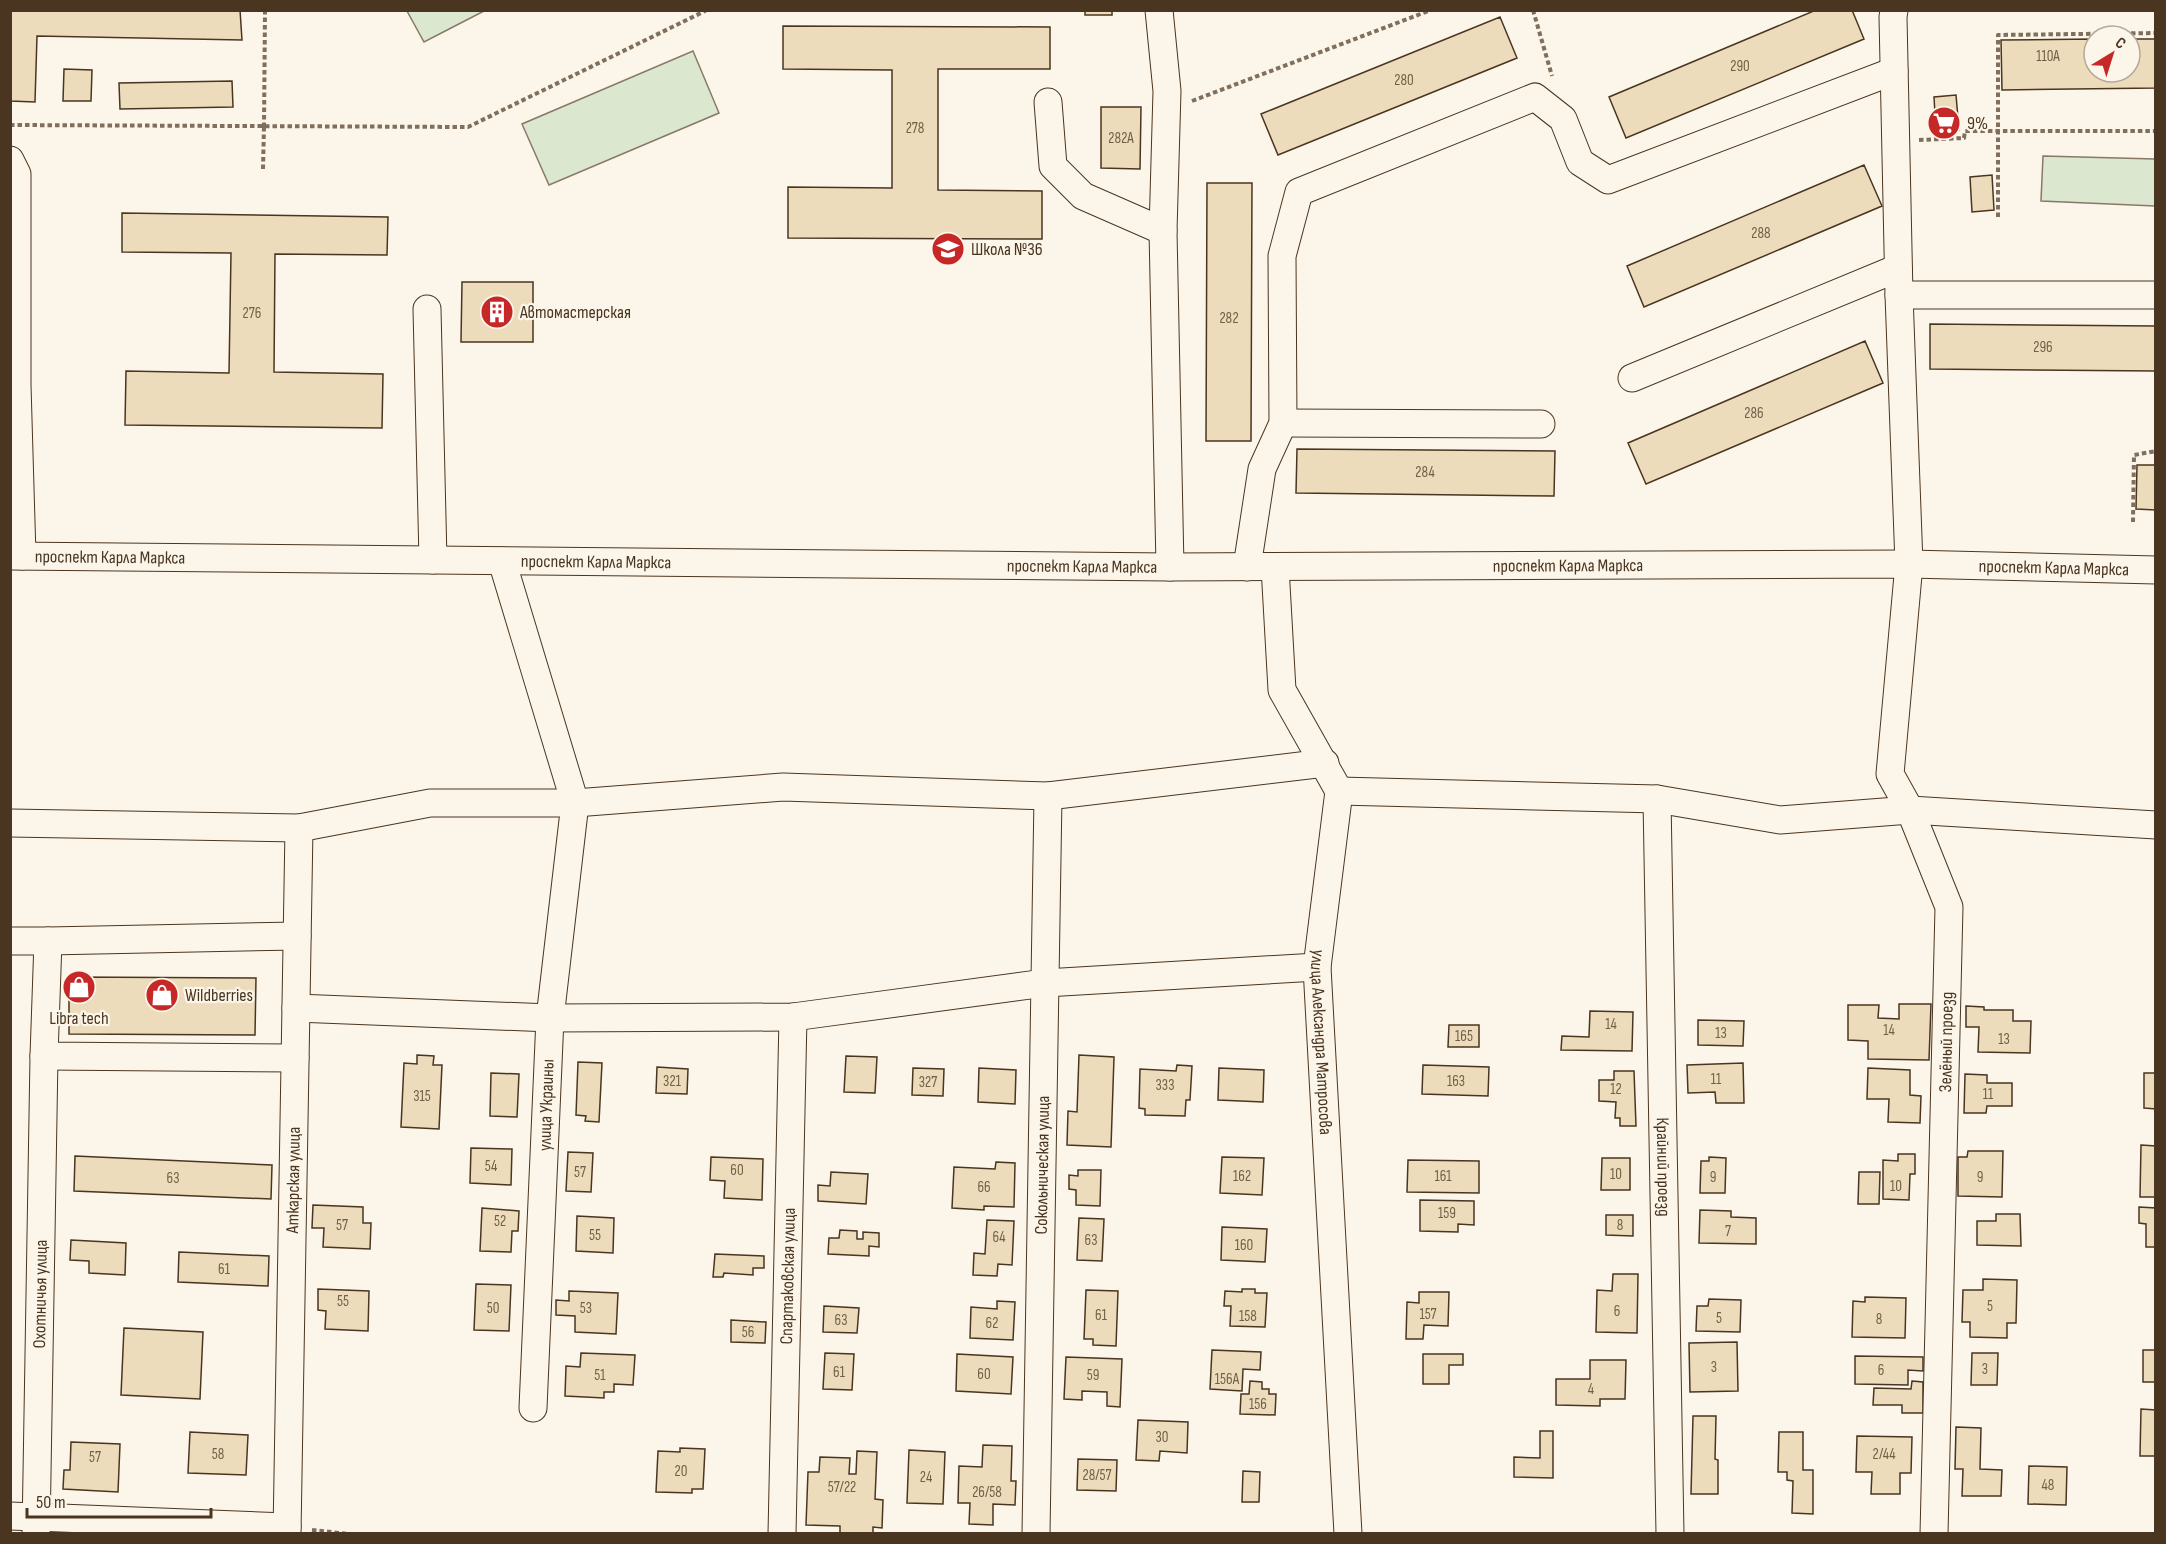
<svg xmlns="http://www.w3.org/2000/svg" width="2166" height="1544" viewBox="0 0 2166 1544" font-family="'Sofia Sans Condensed',sans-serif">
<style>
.green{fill:#dce7d0;stroke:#887966;stroke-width:1.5}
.building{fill:#ecdcbc;stroke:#4a3520;stroke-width:1.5}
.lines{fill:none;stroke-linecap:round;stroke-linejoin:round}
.minor-casing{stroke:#4a3520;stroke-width:29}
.path{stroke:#7f6f5c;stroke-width:4;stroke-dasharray:4.5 3;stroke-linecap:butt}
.minor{stroke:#fbf6e9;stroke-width:27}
.labels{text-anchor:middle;stroke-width:4.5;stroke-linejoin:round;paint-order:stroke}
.number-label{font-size:15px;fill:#725f47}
.poi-label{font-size:18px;fill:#4a3520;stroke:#fbf6e9;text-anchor:start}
.street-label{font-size:18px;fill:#4a3520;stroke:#fbf6e9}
</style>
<rect width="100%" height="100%" fill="#fbf6e9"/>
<path class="green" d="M407,11H484L424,42Z
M693,51L719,113L549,185L522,124Z
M2043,156L2155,159V206L2041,201Z"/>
<path class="building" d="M10,10H240L242,40L37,36L35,102L10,101Z
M1085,10H1112V15H1085Z
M1816,10H1852L1864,39L1626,138L1609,97Z
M1500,17L1517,58L1278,155L1261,114Z
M783,26L1050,27V69H938V190L1042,191V239L788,238V187L892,188V70L783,69Z
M2094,39V72H2130V39H2156V88L2002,90L2001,40Z
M64,69L92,70L91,101H63Z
M232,81L233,107L120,109L119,83Z
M1956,95L1959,130L1936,132L1934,97Z
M1101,107H1141L1140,169L1101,168Z
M1864,165L1882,206L1644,307L1627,266Z
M1992,175L1994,210L1972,212L1970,177Z
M1207,183H1252L1251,441H1206Z
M122,213L388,217L387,255L275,254L274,372L383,374L382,428L125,425L126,371L229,373L231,253L122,252Z
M462,282H533V342H461Z
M1930,324L2156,326V371L1930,369Z
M1865,341L1883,383L1646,484L1628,443Z
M1297,449L1555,451L1554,496L1296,493Z
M2137,465H2156V510L2136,509Z
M69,977L256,978L255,1035L69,1034Z
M1899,1004H1931L1929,1060L1868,1059V1041L1848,1040V1005H1879L1878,1018L1899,1019Z
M1966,1006L1984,1007V1010H2013V1021H2031L2030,1053L1978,1052L1979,1027H1966Z
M1590,1011L1633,1012L1632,1051L1561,1050L1562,1036L1589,1037Z
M1698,1020L1744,1021L1743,1046L1698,1045Z
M1449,1025H1479V1047H1448Z
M417,1055L434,1056L433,1065H442L439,1129L401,1127L404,1063L417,1064Z
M1079,1055L1114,1057L1111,1147L1067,1145L1068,1111L1077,1112Z
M846,1056L877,1057L875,1093L844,1092Z
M578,1062L602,1063L599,1122L585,1121L586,1116L576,1115Z
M1743,1063L1744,1103H1716L1715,1092L1688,1093L1687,1065Z
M1177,1065L1192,1066L1190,1100H1186L1185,1116L1145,1115V1109L1139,1108L1140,1069L1176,1071Z
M1423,1065L1489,1067L1488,1096L1422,1094Z
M657,1067L688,1069L687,1094L656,1093Z
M913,1068L944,1069L943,1096L912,1095Z
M979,1068L1016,1070L1015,1104L978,1102Z
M1219,1068L1264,1070L1263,1102L1218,1100Z
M1868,1068L1910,1070V1095L1921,1096L1920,1123L1888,1122L1889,1099H1867Z
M1614,1071H1634L1636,1126H1620V1118H1615L1616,1102L1599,1101V1080H1614Z
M491,1073L519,1074L517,1117L490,1116Z
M2144,1073H2156V1109L2144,1108Z
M1965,1074L1987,1075V1083H2012V1106H1987L1986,1113H1964Z
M2141,1145L2156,1146V1197H2140Z
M471,1148L512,1149L511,1185L470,1183Z
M1968,1151H2003L2002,1197L1958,1196V1157H1967Z
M568,1152L593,1153L591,1192L566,1191Z
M1898,1154H1915V1174H1910L1909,1200L1883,1199V1160L1898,1161Z
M75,1156L272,1165L271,1199L74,1191Z
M711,1157L763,1159L762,1200L724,1198L725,1181L710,1180Z
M1222,1157L1264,1158L1262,1195L1220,1193Z
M1709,1157L1726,1158L1725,1193H1700L1701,1161H1709Z
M1602,1158H1630V1190H1601Z
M1408,1160L1479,1161V1193L1407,1192Z
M996,1162L1015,1163L1014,1207L984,1206V1210L952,1208L954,1167L995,1169Z
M1078,1170H1101L1100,1206L1076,1205V1190L1069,1189V1175L1078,1176Z
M831,1172L868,1174L866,1204L818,1201V1185L830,1186Z
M1859,1172H1880L1879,1204H1858Z
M1420,1200L1474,1201V1225L1458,1224V1232L1420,1231Z
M313,1205L363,1207V1223H371L370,1249L323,1247L324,1228H312Z
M2139,1207L2156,1208V1247H2146V1224L2139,1223Z
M482,1208L519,1211L518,1231H512L511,1252L480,1251Z
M1700,1210L1731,1211V1217L1756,1218V1244L1699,1243Z
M1996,1214H2020L2021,1246L1977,1245V1221H1996Z
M1606,1215H1633V1236L1606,1235Z
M577,1216L614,1218L613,1253L576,1251Z
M1079,1218L1104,1219L1102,1261L1077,1260Z
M987,1220L1014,1221L1012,1265L998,1264L997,1276L973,1275L974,1253L985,1254Z
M1222,1227L1267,1229L1265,1262L1221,1260Z
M840,1230L857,1231V1239H863V1232L879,1233V1247L869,1246V1256L828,1254L829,1238H839Z
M71,1240L126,1243L125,1275L89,1273V1261L70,1260Z
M179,1252L269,1256L268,1286L178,1282Z
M715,1254L764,1256V1268H753V1275L724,1273L723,1277H713Z
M1613,1274H1638L1637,1333L1596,1332L1597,1290L1612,1291Z
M1983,1279L2017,1280L2016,1323H2007V1338L1970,1337V1322H1962L1963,1290H1983Z
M476,1284L511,1285L509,1331L474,1330Z
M318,1289L369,1291L368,1331L325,1329L326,1311L318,1310Z
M1242,1289H1255V1293H1267L1265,1327L1230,1326L1231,1306H1224L1225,1291L1242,1292Z
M1086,1290L1118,1291L1116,1346L1093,1345V1339H1084Z
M569,1291L618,1293L616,1334L575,1332V1316L556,1315V1300L569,1301Z
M1419,1292H1449L1448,1326L1424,1325L1423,1339H1406L1407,1302L1419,1303Z
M1865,1297L1906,1298L1905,1338L1852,1337L1853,1301L1865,1302Z
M1709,1299L1741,1300L1740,1332L1696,1331L1697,1306H1708Z
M997,1301L1015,1302L1013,1340L970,1338L971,1307L997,1309Z
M824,1306L859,1308L857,1333L823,1332Z
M731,1320L766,1322L765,1343L731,1342Z
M124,1328L203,1332L200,1399L121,1395Z
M1737,1342L1738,1391L1690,1392L1689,1343Z
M1212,1350L1261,1352L1260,1370L1243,1369L1242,1391L1210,1389Z
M2143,1350H2156V1382H2143Z
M581,1353L635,1355L633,1385L614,1384V1392H604V1398L565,1396L566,1366L580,1367Z
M825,1353L854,1354L852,1390L823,1389Z
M1972,1353H1998L1997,1385H1971Z
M957,1354L1013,1357L1011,1394L956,1391Z
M1423,1354H1463V1365H1449V1384H1423Z
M1855,1356L1923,1357V1371L1908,1370V1385L1855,1384Z
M1066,1357L1122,1359L1120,1407L1107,1406V1392L1082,1391V1400L1064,1399Z
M1590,1360H1626L1625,1399H1600V1406L1556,1405V1379H1590Z
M1250,1381L1262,1382V1389H1269V1394H1276L1275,1415L1240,1414L1241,1394H1249Z
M1912,1381L1923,1382V1413H1902V1405H1873L1874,1388L1911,1389Z
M2141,1409L2156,1410V1456H2140Z
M1693,1416H1716L1715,1459L1718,1460V1494H1691Z
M1138,1420L1188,1422L1187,1453L1160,1451L1159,1461L1136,1460Z
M1956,1427L1981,1428L1980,1469L2002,1470L2001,1496H1962L1963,1469H1955Z
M1540,1431H1553V1478L1514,1477V1457L1540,1458Z
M190,1432L248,1435L246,1475L188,1473Z
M1779,1432H1803V1470H1813V1514L1792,1513L1793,1481L1787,1480V1472H1778Z
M1857,1436L1912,1437L1911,1473H1900V1494H1871L1872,1472H1856Z
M71,1442L120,1444L118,1492L63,1489L64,1470H70Z
M983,1445L1012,1446L1011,1481H1016L1015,1505L993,1504V1525L969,1524L970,1503H958L959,1466L982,1467Z
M680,1448L705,1449L703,1489H692V1493L656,1492L658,1451L680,1452Z
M909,1450L945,1452L943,1504L907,1503Z
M857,1451L877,1452L875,1499L883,1500L882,1528L873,1527V1534H840V1526L806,1525L808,1472H819L820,1457L850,1458L849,1474H856Z
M1078,1459L1117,1460L1116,1491L1077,1490Z
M2029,1466L2067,1467L2066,1505L2028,1504Z
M1243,1471L1260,1472L1259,1502H1242Z"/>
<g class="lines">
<g class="minor-casing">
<g id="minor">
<path d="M1159,10L1167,91L1163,231L1170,567"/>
<path d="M1894,10L1893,17L1899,295L1909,564L1890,774L1910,810L1949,907L1934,1534"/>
<path d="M1048,102L1053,166L1083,196L1163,231"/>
<path d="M10,160L17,174V385L22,556"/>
<path d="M1899,295H2156"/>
<path d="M427,309L433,560"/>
<path d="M1632,378L1898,268"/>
<path d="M1283,423L1541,424"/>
<path id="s1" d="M10,556L1170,567L1909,564L2156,570"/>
<path d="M502,561L575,803L550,1018L533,1408"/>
<path d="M1247,567L1262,469L1283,423L1282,256L1299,192L1535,97L1563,119L1580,162L1608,180L1894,71"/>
<path id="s2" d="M1275,567L1282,690L1339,791L1317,967L1348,1534"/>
<path d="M1339,791L1657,799L1780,820L1910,810L2156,825"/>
<path id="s3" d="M1657,799L1670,1534"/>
<path d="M10,823L299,828L430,803H575L783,787L1048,796L1325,763"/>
<path d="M10,941H48L44,1056L295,1058"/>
<path d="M48,941L297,936"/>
<path d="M296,1008L550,1018L793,1017L1045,983L1317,967"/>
<path d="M10,1516L287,1527"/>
<path id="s4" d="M36,1534L44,1056"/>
<path id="s5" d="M287,1534L299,828"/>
<path id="s6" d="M782,1534L793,1017"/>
<path id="s7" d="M1036,1534L1048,796"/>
</g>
</g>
<path class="path" d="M1533,10L1552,76
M1192,101L1431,10
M10,125L468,127L707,10
M264,127L265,10
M1919,140L1964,138L1965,131H2156
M263,169L264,126
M1998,217V35L2156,33
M2133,522L2134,455L2156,451
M312,1530L349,1534"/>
<use href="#minor" class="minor"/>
</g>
<defs>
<g id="supermarket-disc" transform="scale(1.725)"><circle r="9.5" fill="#c62828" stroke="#fbf6e9"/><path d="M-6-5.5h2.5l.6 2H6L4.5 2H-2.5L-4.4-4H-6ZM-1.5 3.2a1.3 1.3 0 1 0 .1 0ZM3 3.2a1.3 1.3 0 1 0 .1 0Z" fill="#fff"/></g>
<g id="school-disc" transform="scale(1.725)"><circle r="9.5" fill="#c62828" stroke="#fbf6e9"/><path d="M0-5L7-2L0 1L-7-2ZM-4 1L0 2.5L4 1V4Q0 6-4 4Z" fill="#fff"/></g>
<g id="building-disc" transform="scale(1.725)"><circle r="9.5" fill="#c62828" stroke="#fbf6e9"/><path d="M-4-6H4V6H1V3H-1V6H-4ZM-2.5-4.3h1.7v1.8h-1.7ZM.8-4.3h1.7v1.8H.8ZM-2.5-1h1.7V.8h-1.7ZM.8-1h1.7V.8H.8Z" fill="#fff"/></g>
<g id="shop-disc" transform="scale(1.725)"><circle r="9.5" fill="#c62828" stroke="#fbf6e9"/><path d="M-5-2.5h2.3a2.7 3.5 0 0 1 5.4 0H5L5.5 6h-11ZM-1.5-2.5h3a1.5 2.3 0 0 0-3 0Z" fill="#fff"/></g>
</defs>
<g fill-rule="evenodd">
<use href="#supermarket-disc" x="1944" y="123"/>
<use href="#school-disc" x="948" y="249"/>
<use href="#building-disc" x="497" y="312"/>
<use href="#shop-disc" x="79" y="987"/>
<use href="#shop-disc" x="162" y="995"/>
</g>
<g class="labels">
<g class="number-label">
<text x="2048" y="61">110А</text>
<text x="1740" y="71">290</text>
<text x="1404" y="85">280</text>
<text x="915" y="133">278</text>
<text x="1121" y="143">282А</text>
<text x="1761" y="238">288</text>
<text x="252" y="318">276</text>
<text x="1229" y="323">282</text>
<text x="2043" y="352">296</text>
<text x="1754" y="418">286</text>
<text x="1425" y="477">284</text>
<text x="1611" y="1029">14</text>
<text x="1889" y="1035">14</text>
<text x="1721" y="1038">13</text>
<text x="1464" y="1041">165</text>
<text x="2004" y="1044">13</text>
<text x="1716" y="1084">11</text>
<text x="672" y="1086">321</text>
<text x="1456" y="1086">163</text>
<text x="928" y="1087">327</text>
<text x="1165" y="1090">333</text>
<text x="1616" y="1094">12</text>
<text x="1988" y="1099">11</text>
<text x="422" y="1101">315</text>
<text x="491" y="1171">54</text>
<text x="737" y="1175">60</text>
<text x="580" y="1177">57</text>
<text x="1616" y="1179">10</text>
<text x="1242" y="1181">162</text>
<text x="1443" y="1181">161</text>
<text x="1713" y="1182">9</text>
<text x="1980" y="1182">9</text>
<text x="173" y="1183">63</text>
<text x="1896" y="1191">10</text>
<text x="984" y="1192">66</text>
<text x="1447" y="1218">159</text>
<text x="500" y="1226">52</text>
<text x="342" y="1230">57</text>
<text x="1620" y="1230">8</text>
<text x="1728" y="1236">7</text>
<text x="595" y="1240">55</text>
<text x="999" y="1242">64</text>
<text x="1091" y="1245">63</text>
<text x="1244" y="1250">160</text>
<text x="224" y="1274">61</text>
<text x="343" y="1306">55</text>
<text x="1990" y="1311">5</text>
<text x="493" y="1313">50</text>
<text x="586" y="1313">53</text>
<text x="1617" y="1316">6</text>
<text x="1428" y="1319">157</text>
<text x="1101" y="1320">61</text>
<text x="1248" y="1321">158</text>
<text x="1719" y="1323">5</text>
<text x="1879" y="1324">8</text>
<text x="841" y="1325">63</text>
<text x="992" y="1328">62</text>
<text x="748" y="1337">56</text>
<text x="1714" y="1372">3</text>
<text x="1985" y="1374">3</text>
<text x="1881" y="1375">6</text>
<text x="839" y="1377">61</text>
<text x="984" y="1379">60</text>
<text x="600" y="1380">51</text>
<text x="1093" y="1380">59</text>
<text x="1227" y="1384">156А</text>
<text x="1591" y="1394">4</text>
<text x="1258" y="1409">156</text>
<text x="1162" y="1442">30</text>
<text x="218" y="1459">58</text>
<text x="1884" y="1459">2/44</text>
<text x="95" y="1462">57</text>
<text x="681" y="1476">20</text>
<text x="1097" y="1480">28/57</text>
<text x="926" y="1482">24</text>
<text x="2048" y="1490">48</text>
<text x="842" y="1492">57/22</text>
<text x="987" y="1497">26/58</text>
</g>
<g class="poi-label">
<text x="1967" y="129">9%</text>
<text x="971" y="255">Школа №36</text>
<text x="520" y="318">Автомастерская</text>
<text x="185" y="1001">Wildberries</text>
<text x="79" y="1024" text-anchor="middle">Libra tech</text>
</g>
<g class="street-label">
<text dy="6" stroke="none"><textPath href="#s1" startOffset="100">проспект Карла Маркса</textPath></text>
<text dy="6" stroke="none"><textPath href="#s1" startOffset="586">проспект Карла Маркса</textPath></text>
<text dy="6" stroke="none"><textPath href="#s1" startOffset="1072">проспект Карла Маркса</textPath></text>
<text dy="6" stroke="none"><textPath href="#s1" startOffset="1558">проспект Карла Маркса</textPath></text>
<text dy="6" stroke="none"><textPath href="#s1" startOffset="2044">проспект Карла Маркса</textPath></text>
<text dy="6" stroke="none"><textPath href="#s2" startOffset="492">улица Александра Матросова</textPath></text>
<text transform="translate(1946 1042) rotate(-89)" y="6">Зелёный проезд</text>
<text transform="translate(546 1105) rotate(-88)" y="6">улица Украины</text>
<text dy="6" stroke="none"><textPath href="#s7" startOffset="369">Сокольническая улица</textPath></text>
<text dy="6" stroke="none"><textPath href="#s3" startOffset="368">Крайний проезд</textPath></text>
<text dy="6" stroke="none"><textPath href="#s5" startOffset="354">Аткарская улица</textPath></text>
<text dy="6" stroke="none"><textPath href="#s6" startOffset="258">Спартаковская улица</textPath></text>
<text dy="6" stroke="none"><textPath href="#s4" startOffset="240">Охотничья улица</textPath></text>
</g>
</g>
<rect width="2166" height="1544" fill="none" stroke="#4a3520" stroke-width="24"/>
<g transform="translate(2112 54) rotate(38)"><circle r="28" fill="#fbf6e9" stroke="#b4a999" stroke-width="1.5"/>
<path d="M0-4.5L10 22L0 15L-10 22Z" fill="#c62828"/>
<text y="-9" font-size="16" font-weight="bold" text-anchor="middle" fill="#4a3520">С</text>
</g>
<path d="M27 1508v9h184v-9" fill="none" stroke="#4a3520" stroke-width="3"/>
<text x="36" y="1508" font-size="18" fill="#4a3520" stroke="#fbf6e9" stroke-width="4.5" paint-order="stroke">50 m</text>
</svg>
